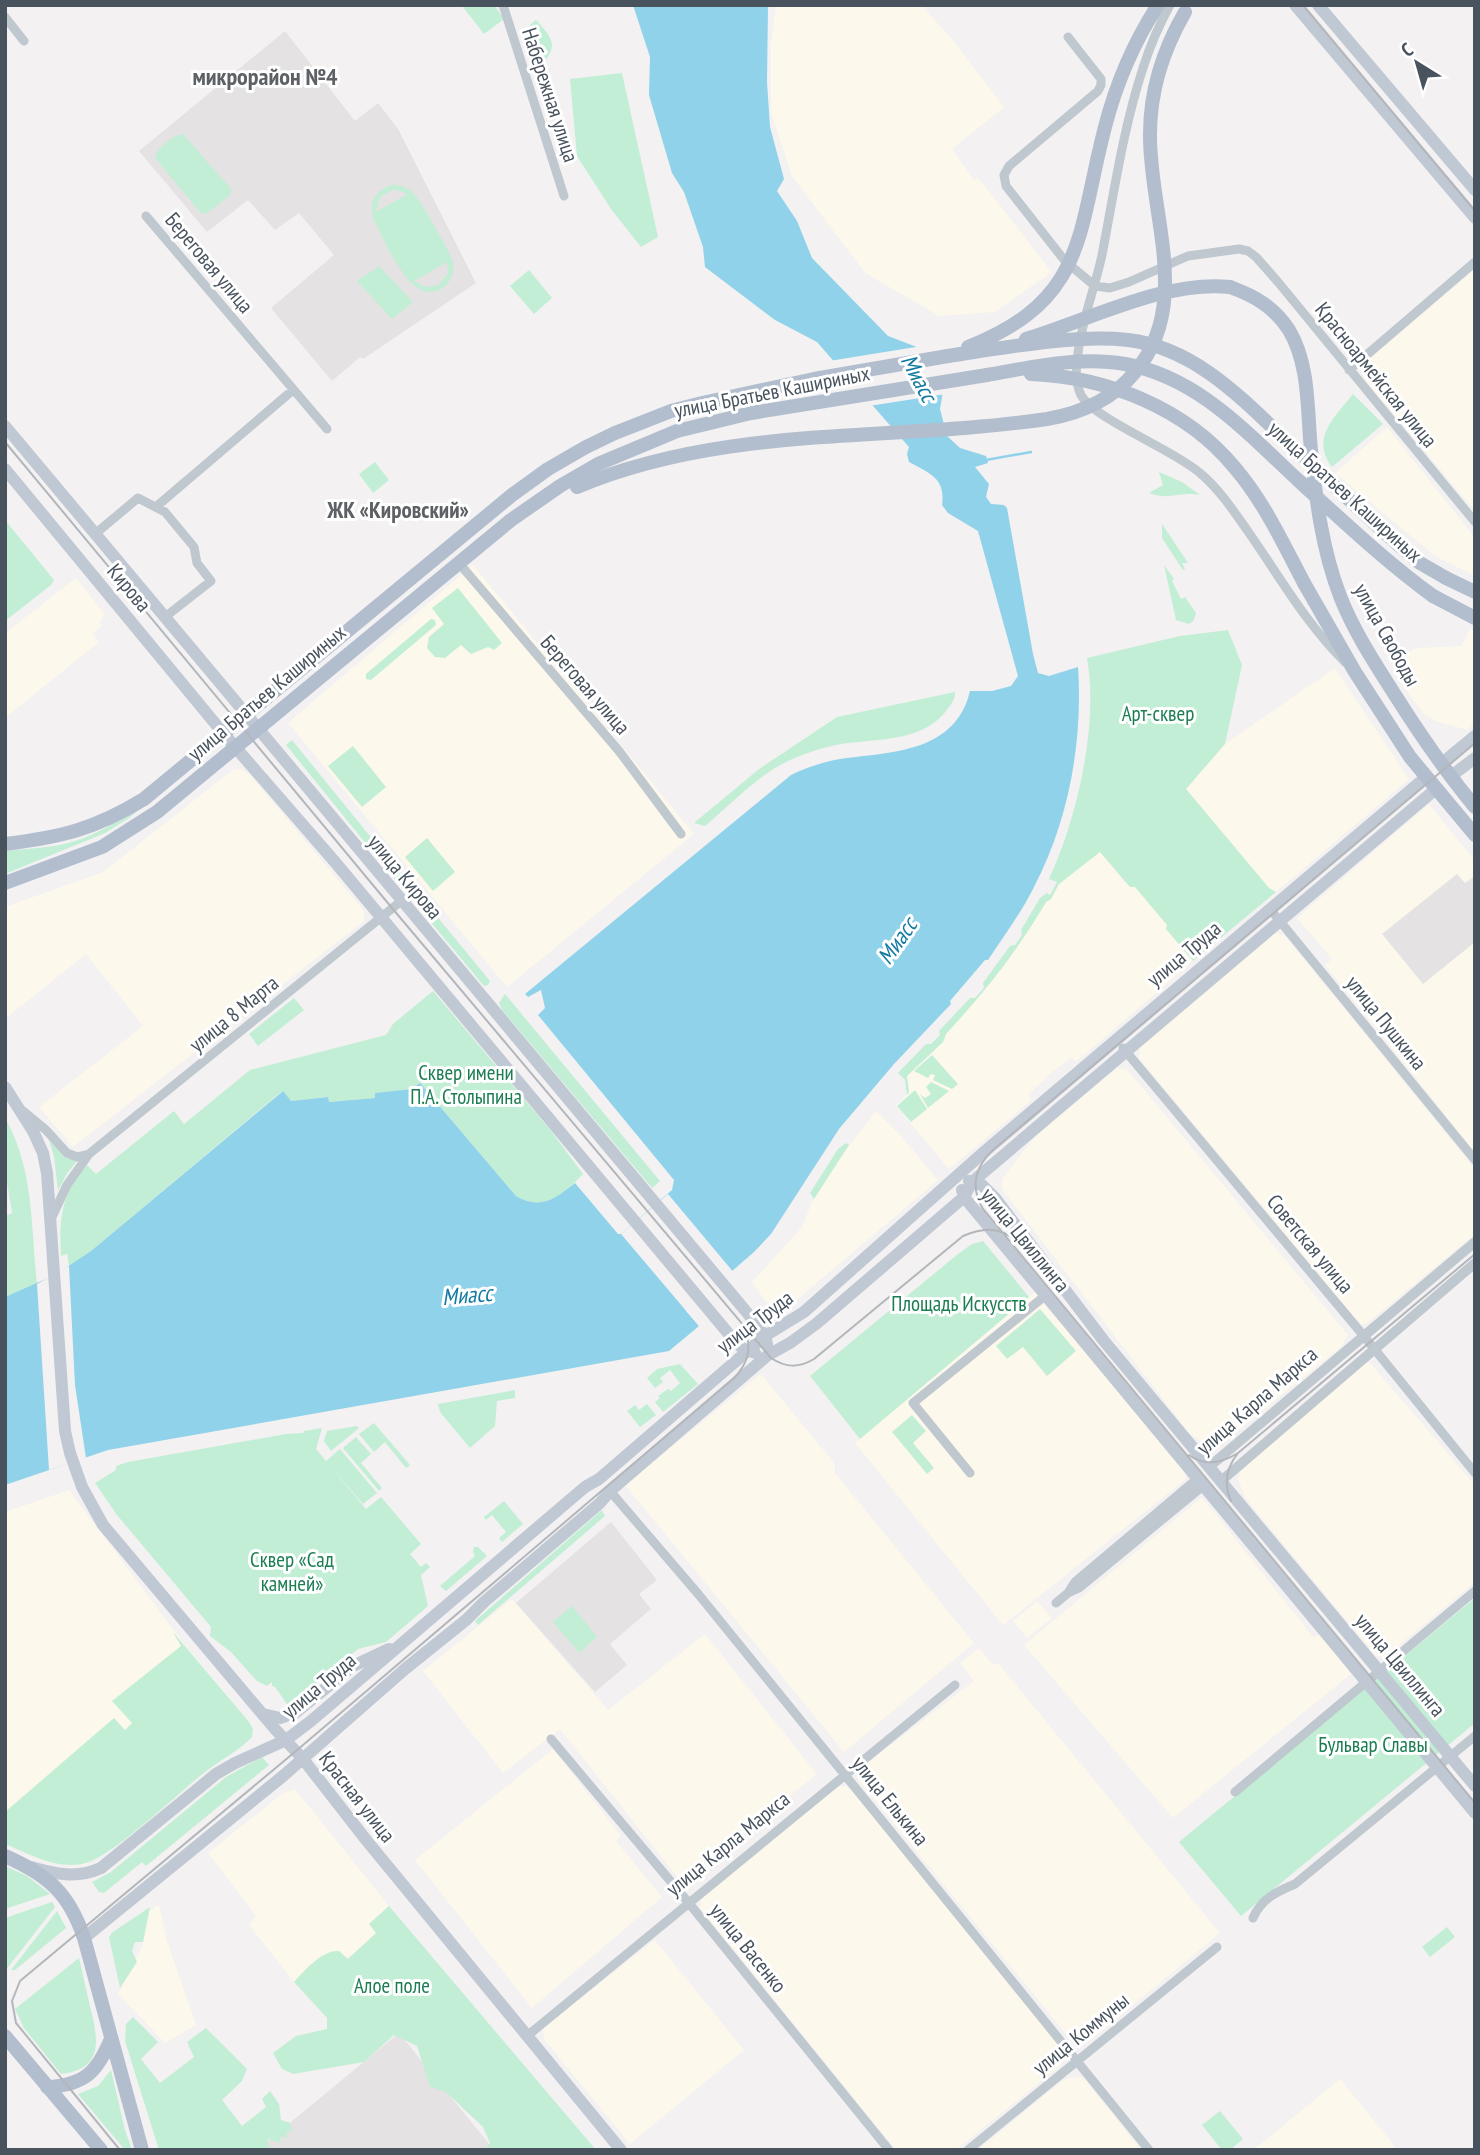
<svg xmlns="http://www.w3.org/2000/svg" width="1480" height="2155" viewBox="0 0 1480 2155" font-family="'PT Sans Narrow',sans-serif">
<style>
.commercial{fill:#fcf8ec}
.education{fill:#e4e2e3}
.green{fill:#c2eed5;fill-rule:evenodd}
.water{fill:#90d2e9}
.pier{fill:#f3f1f1}
.lines{fill:none;stroke-linecap:round;stroke-linejoin:round}
.stream{stroke:#90d2e9;stroke-width:2.5}
.minor{stroke:#bfc7cf;stroke-width:9}
.tertiary{stroke:#bfc7cf;stroke-width:10}
.secondary{stroke:#bfc8d3;stroke-width:12}
.primary{stroke:#b2bece;stroke-width:14}
.tram{stroke:#b3b6bb;stroke-width:2}
.primary-bridge{stroke:#b2bece;stroke-width:14}
.labels{text-anchor:middle;stroke-width:6;stroke-linejoin:round;paint-order:stroke}
.street-label{font-size:21px;fill:#49535e;stroke:#fff}
.park-label{font-size:21px;fill:#1b7e52;stroke:#fff}
.water-label{font-size:23px;font-style:italic;fill:#127aa0;stroke:#fff}
.neighbourhood-label{font-size:23px;font-weight:bold;fill:#5d6165;stroke:#fff}
.quarter-label{font-size:24px;font-weight:bold;fill:#5d6165;stroke:#fff}
</style>
<rect width="100%" height="100%" fill="#f3f1f1"/>
<path class="commercial" d="M776,5H921L952,39L1004,107L952,149L974,180L978,178L984,185L1052,272L995,312L939,316L865,273L792,176L771,112V41Z
M1475,269V511L1364,379L1363,369L1367,361Z
M1387,427L1475,538V576L1435,556L1335,473Z
M473,565L694,834L507,987L288,723Z
M76,578L105,615L99,622L102,626L92,634L99,642L5,718V633Z
M1470,629L1475,631V723L1467,730L1435,721L1424,714L1397,678L1394,658L1417,648L1461,646Z
M1335,668L1409,779L1276,892L1269,888L1186,789L1225,744Z
M242,769L251,776L364,911V921L73,1147L39,1107L143,1026L86,954L5,1019V907L103,872L225,776L233,770Z
M1429,804L1475,861V876L1465,883L1457,874L1423,984L1475,942V1152L1325,965L1332,959L1297,918Z
M1101,851L1124,882L1135,887L1168,925L1167,930L1193,961L1076,1062L1071,1058L1052,1072L1028,1095L1032,1100L949,1169L896,1106L909,1092L907,1076L943,1042L946,1034L1003,968L1045,904L1057,882L1075,871Z
M1277,933L1285,936L1475,1169V1234L1366,1324H1361L1356,1319L1139,1058L1140,1046L1270,936Z
M1117,1068L1126,1069L1131,1074L1348,1335L1342,1346L1227,1440L1204,1443L1189,1433L1002,1189V1179L1037,1134Z
M876,1111L902,1137L938,1180L780,1314L766,1302L752,1282L802,1227L811,1204L836,1163Z
M1036,1291L1184,1469L1186,1479L1003,1625L855,1443Z
M1364,1363H1370L1475,1485V1582L1386,1656L1381,1657L1376,1656L1251,1505L1244,1495L1238,1479L1243,1465Z
M761,1374L835,1464V1473L974,1643L844,1752L625,1485Z
M69,1490L184,1644L248,1721L253,1733L248,1741L207,1770L110,1850L86,1864L75,1865L46,1862L5,1844V1512Z
M1202,1497L1313,1637L1321,1635L1351,1674L1173,1818L1024,1645Z
M512,1599L608,1710L705,1634L817,1774L682,1883L560,1729L503,1773L423,1671Z
M1037,1601L1052,1618L1027,1638L1013,1621Z
M979,1648L993,1665L998,1663L1220,1933L1093,2038L1081,2044L1071,2040L858,1780L857,1775L861,1768L974,1681L960,1663Z
M553,1749L621,1836L616,1841L662,1897L532,2008L415,1860Z
M838,1786H846L851,1790L1062,2048L1064,2059L1061,2065L956,2150H896L700,1908L701,1899L704,1896Z
M295,1789L389,1906L369,1924L377,1933L347,1959L307,1969L294,1982L249,1925L256,1916L208,1853L283,1793Z
M159,1905L167,1941L196,2025L165,2043L118,1994L143,1945L149,1911Z
M655,1940L744,2050L630,2144L544,2039L543,2031L545,2026Z
M1079,2076L1086,2081L1141,2150H978L1063,2080Z
M1340,2079L1398,2150H1253L1273,2134Z"/>
<path class="education" d="M285,31L355,121L378,103L398,129L476,283L363,359L360,357L332,381L271,308L334,255L299,213L275,230L248,200L207,232L139,151Z
M1457,874L1465,883L1475,876V942L1423,984L1382,934Z
M611,1522L657,1580L639,1594L651,1609L610,1644L627,1665L595,1692L516,1603Z
M399,2033L494,2150H257Z"/>
<path class="green" d="M465,5H494L504,19L484,34L463,7Z
M536,20C550,36 560,44 543,63L530,25Z
M622,73L658,237L641,247L611,209L577,156L570,79Z
M183,134L231,189L230,195L206,214L200,212L155,158C157,148 173,135 183,134Z
M392,185C400,185 406,186 412,192C420,199 450,252 453,262C455,271 451,281 444,287C412,311 386,242 374,221C368,204 374,191 392,185ZM394,189L408,194L376,212L380,197ZM447,262L448,274L438,285L425,287L414,281Z
M379,266L413,302L392,319L357,281Z
M529,270L552,298L534,314L510,286Z
M1353,394L1383,424L1332,467C1310,438 1335,417 1353,394Z
M375,462L389,480L373,493L359,474Z
M1159,472L1182,482L1200,495C1179,491 1170,501 1149,493L1163,485Z
M5,520L54,580L51,585L5,621Z
M1162,524L1188,563H1182L1185,569L1183,570L1162,538Z
M1164,565L1174,579L1172,581L1181,599L1185,597L1196,613L1194,620L1189,624L1176,620Z
M458,588L502,643L494,650L488,647L471,654L461,645L445,658L435,657L427,648L429,637L444,624L432,608Z
M431,619L435,620L436,625L371,680L366,679V674Z
M1228,630L1242,665L1225,744L1186,789L1269,888L1276,892L1193,961L1166,929L1167,925L1135,887H1130L1100,852L1059,884L1051,899L1046,902C1018,950 984,993 946,1034L943,1042L907,1076L909,1092L907,1095L905,1080L898,1073L926,1044H931L940,1035L939,1031L970,998H975L984,988L983,983L1010,946L1015,945L1022,935L1021,930L1040,898L1047,893L1050,895L1057,882L1049,879C1077,819 1099,724 1087,658L1180,636Z
M955,692C955,699 953,701 949,707C925,743 879,738 841,744C825,747 805,753 790,760C760,773 730,805 705,826L694,823L759,769L837,717Z
M292,740L412,888L410,891L406,893L286,745Z
M353,746L386,787L362,807L328,766Z
M170,784L129,818L105,833L5,874V851C23,849 42,848 60,845C103,836 136,809 170,784Z
M427,838L455,872L433,891L405,857Z
M430,908L490,981L488,985L484,986L424,914Z
M433,991L551,1131L583,1174C563,1195 545,1212 516,1196L420,1083L412,1089L376,1093V1098L328,1102L327,1097L291,1101L282,1091L91,1251L69,1266L67,1254L61,1256C59,1221 61,1192 87,1165L96,1174L174,1111L184,1124L250,1070L386,1035L393,1024Z
M505,994L660,1181L652,1188L502,1010L499,1003Z
M294,998L304,1010L258,1046L249,1034Z
M932,1055L958,1084L952,1089L933,1080L935,1075L931,1074L928,1078L914,1071Z
M931,1082L949,1091L928,1108L920,1094L925,1098L931,1094L926,1087Z
M915,1090L927,1109L911,1122L897,1106Z
M5,1118C34,1168 31,1228 37,1284L5,1297V1216L12,1213L5,1170Z
M49,1140L66,1158L78,1160L68,1172L58,1190L54,1157Z
M846,1143L849,1145L814,1199L810,1193L838,1149Z
M983,1241L1029,1297L860,1439L810,1376L958,1254L972,1244Z
M1040,1309L1076,1351L1047,1376L1023,1347L1007,1359L996,1346Z
M680,1364L698,1384L663,1412L655,1402L660,1398L658,1396L668,1389L671,1391L680,1383L670,1370L660,1378L663,1382L655,1388L647,1378L657,1369Z
M515,1390V1398L497,1401L495,1426L470,1448L440,1412L438,1404Z
M647,1404L656,1415L640,1427L627,1411L635,1405L639,1410Z
M912,1415L926,1431L913,1443L934,1468L927,1474L892,1432Z
M374,1423L410,1465L406,1468L385,1442L374,1452L359,1434Z
M357,1426L359,1428L331,1451L324,1441L327,1431Z
M322,1428L316,1449L326,1461L340,1449L377,1493L363,1504L331,1467L366,1509L381,1497L421,1544L410,1554L421,1567L426,1563L430,1567L421,1575L428,1606L386,1642L358,1649L292,1704H287L275,1687L272,1686V1682L267,1686L257,1681L231,1652L210,1636L211,1627L117,1515L95,1483L116,1470V1466L128,1462L286,1434L303,1433L304,1431Z
M356,1437L371,1454L361,1463L382,1488L379,1491L343,1448Z
M504,1501L523,1524L502,1542L499,1538L506,1532L492,1515L486,1520L484,1517Z
M602,1510L605,1516L478,1625L475,1621Z
M474,1547H478L487,1556L446,1591L440,1586L475,1556L473,1552Z
M1475,1598V1723L1241,1916L1179,1842Z
M572,1606L597,1637L579,1653L553,1622Z
M173,1632L249,1722L253,1729L252,1737C239,1751 220,1760 205,1772C179,1792 110,1860 82,1864C54,1869 30,1854 5,1844V1812L114,1718L125,1730L132,1723L112,1701L181,1646Z
M262,1757L269,1765L146,1866L142,1862L104,1893L99,1892L92,1882L111,1872L226,1777Z
M5,1866L27,1876L50,1894L5,1909Z
M52,1902L55,1907L5,1971V1918Z
M389,1906L596,2150H486L490,2143L483,2127L446,2092L430,2087L417,2046L394,2035L364,2062L293,2074L282,2069L273,2053L296,2036L327,2029V2018L294,1982C305,1970 322,1950 339,1951L348,1959L376,1933L369,1924Z
M150,1907L143,1942H135L132,1951L137,1962L120,1988L109,1937L113,1932Z
M57,1911L66,1928L15,1970H11Z
M1447,1927L1455,1937L1430,1957L1422,1947Z
M79,1958C83,1974 86,1990 90,2006C98,2038 105,2069 61,2074L24,2028L15,2009Z
M133,2017L158,2042L141,2059L160,2083L194,2057L187,2042L206,2028L247,2069L242,2081L222,2100L242,2126L266,2107L262,2099L270,2091L279,2104L281,2120L290,2123L292,2132L287,2131V2138L280,2136L281,2143L268,2139L269,2150H159L125,2041L126,2024Z
M111,2070L125,2130L132,2150H125L78,2094L98,2086Z
M1220,2111L1243,2139L1230,2150H1222L1202,2125Z"/>
<path class="water" d="M633,5H768L767,82L770,127L784,179L777,191L797,221L812,258L888,336L922,349L943,391L940,409L947,436L960,448L986,456L988,463L975,467L989,484L986,497L991,504L1004,505L1007,508L1033,654L1038,673L1049,676L1078,667C1083,741 1069,820 1034,887C1021,913 1004,936 988,960H985L950,1001L951,1004L894,1064L839,1129L771,1234L754,1252L686,1311L699,1326L669,1351L108,1450L5,1485V1297L55,1275L91,1251L283,1091L291,1101L328,1097L329,1102L375,1098V1093L412,1089L420,1083L516,1196C541,1210 555,1199 575,1183L618,1234H621L672,1190L674,1180L538,1015L545,1008L541,990L528,997L525,994L791,775C807,767 829,760 847,758C897,752 956,750 970,691H992L1011,686L1018,676L978,531L948,513L942,505C946,478 929,473 909,462L907,454L909,447L817,342L775,320L705,267L703,247L684,192L672,173L649,95L650,57Z"/>
<path class="pier" d="M922,346L945,372L946,394L869,406L829,361Z
M668,1194L735,1274L691,1311L701,1324L699,1326L621,1234Z
M69,1266L75,1385L86,1458L49,1470L37,1284Z"/>
<g class="lines">
<path class="stream" d="M986,460L1031,452"/>
<path class="minor" d="M503,5L564,196
M1170,5C1159,25 1150,46 1143,68C1123,129 1114,193 1102,255C1095,288 1082,320 1078,353C1076,365 1075,383 1081,395C1094,419 1174,450 1200,473C1219,489 1233,510 1247,530C1278,574 1306,624 1345,662
M5,17L24,41
M1068,37L1101,79V85L1098,91L1009,166L1004,175L1006,186L1065,261L1095,286L1110,288L1129,282L1188,256L1239,249L1248,251L1256,257L1278,282L1475,522
M146,216L327,429
M1349,370L1475,262
M157,506L293,390
M95,534L138,498L165,512L194,547L197,563L211,581L165,617
M458,562L619,751L681,834
M1270,909L1475,1160
M1123,1048L1363,1335L1475,1473
M23,1111L46,1130L67,1153L77,1157L89,1154L67,1185L51,1219
M89,1154L400,902
M970,1473L913,1403L1046,1295
M610,1491L699,1595L1149,2150
M1068,1593L1075,1582L1197,1479
M1056,1603L1068,1593L1079,1588L1203,1486
M551,1739L688,1902L889,2150
M1235,1792L1475,1591
M1253,1918C1261,1899 1276,1892 1295,1884L1475,1736
M527,2036L955,1685
M968,2150L1217,1947"/>
<path class="tertiary" d="M1209,1467L1475,1242
M1221,1481L1475,1263"/>
<path class="secondary" d="M1295,5L1475,218
M1318,5L1475,190
M5,426L749,1315L765,1336L767,1344
M5,469L223,733L335,862L728,1333L742,1348L755,1353
M1441,764L1475,736
M1450,777L1475,758
M5,1087L33,1131L43,1153L47,1173L65,1431L70,1453L82,1487L103,1525L275,1729L303,1759L367,1841L621,2150
M969,1181L982,1185L995,1198L1104,1341L1475,1786
M962,1190L964,1197L1475,1813
M263,1714L280,1718L295,1713L353,1666L389,1649
M31,1867C55,1874 77,1879 101,1868L216,1774L235,1763L286,1740L311,1721L585,1487L599,1479L765,1336L804,1312L984,1152L1426,777
M84,1938L283,1776L405,1669L466,1620L484,1602L600,1503L610,1491L768,1355L790,1343L816,1324L964,1197L972,1182L1437,788"/>
<path class="primary" d="M1230,287C1255,296 1274,307 1289,330C1310,365 1307,411 1311,450C1316,500 1322,549 1340,596C1354,632 1376,665 1397,698C1421,736 1446,772 1475,807
M1446,578L1475,592
M1304,583L1355,672L1410,757L1475,835
M1433,596L1475,618
M5,844C62,837 95,829 144,799L512,495L548,469L586,447L615,433L671,411L702,403L814,379L948,356
M5,883L102,847L157,812L511,520L560,486L598,464L677,431L751,413L987,375
M5,1856C48,1875 69,1893 84,1938L142,2150
M5,2036L101,2150
M47,2087C85,2085 97,2072 111,2039"/>
<path class="tram" d="M1303,5L1475,211
M5,442L392,908L771,1358C786,1368 799,1368 814,1359L963,1236C982,1228 998,1226 1015,1240
M1475,743L993,1150C975,1167 970,1187 983,1209L1475,1803
M1189,1455C1205,1467 1222,1463 1238,1453L1475,1254
M1231,1501C1223,1483 1226,1468 1238,1453
M120,2150L16,2023L12,2001L20,1981L296,1751L733,1379C748,1364 753,1348 744,1328"/>
<path class="primary-bridge" d="M1026,339C1089,320 1165,280 1230,287
M968,347C1087,300 1077,234 1105,127C1116,84 1134,42 1158,5
M948,356C1002,348 1075,334 1128,340C1198,348 1247,404 1295,449C1330,482 1365,515 1401,547L1420,563L1446,578
M1031,374C1107,377 1186,408 1235,468C1264,502 1283,543 1304,583
M987,375C1032,367 1080,356 1125,364C1198,377 1247,433 1299,481C1343,521 1385,561 1433,596
M577,487C727,424 890,442 1047,419C1082,413 1113,399 1135,372C1193,304 1149,213 1150,134C1150,89 1163,50 1185,12"/>
</g>
<g class="labels">
<g class="street-label">
<text transform="translate(550 95) rotate(72)" y="7">Набережная улица</text>
<text transform="translate(209 263) rotate(50)" y="7">Береговая улица</text>
<text transform="translate(1376 375) rotate(51)" y="7">Красноармейская улица</text>
<text transform="translate(772 392) rotate(-11)" y="7">улица Братьев Кашириных</text>
<text transform="translate(1345 492) rotate(42)" y="7">улица Братьев Кашириных</text>
<text transform="translate(129 588) rotate(50)" y="7">Кирова</text>
<text transform="translate(1387 635) rotate(61)" y="7">улица Свободы</text>
<text transform="translate(585 685) rotate(49)" y="7">Береговая улица</text>
<text transform="translate(267 693) rotate(-40)" y="7">улица Братьев Кашириных</text>
<text transform="translate(405 877) rotate(50)" y="7">улица Кирова</text>
<text transform="translate(1184 954) rotate(-40)" y="7">улица Труда</text>
<text transform="translate(234 1014) rotate(-39)" y="7">улица 8 Марта</text>
<text transform="translate(1386 1023) rotate(51)" y="7">улица Пушкина</text>
<text transform="translate(1025 1240) rotate(51)" y="7">улица Цвиллинга</text>
<text transform="translate(1310 1244) rotate(50)" y="7">Советская улица</text>
<text transform="translate(755 1322) rotate(-37)" y="7">улица Труда</text>
<text transform="translate(1257 1401) rotate(-41)" y="7">улица Карла Маркса</text>
<text transform="translate(1400 1665) rotate(50)" y="7">улица Цвиллинга</text>
<text transform="translate(319 1686) rotate(-40)" y="7">улица Труда</text>
<text transform="translate(357 1797) rotate(52)" y="7">Красная улица</text>
<text transform="translate(890 1801) rotate(51)" y="7">улица Елькина</text>
<text transform="translate(728 1844) rotate(-39)" y="7">улица Карла Маркса</text>
<text transform="translate(748 1948) rotate(51)" y="7">улица Васенко</text>
<text transform="translate(1081 2034) rotate(-39)" y="7">улица Коммуны</text>
</g>
<g class="park-label">
<text x="1158" y="721">Арт-сквер</text>
<text x="466" y="1080">Сквер имени<tspan x="466" dy="24">П.А. Столыпина</tspan></text>
<text x="959" y="1311">Площадь Искусств</text>
<text x="292" y="1567">Сквер «Сад<tspan x="292" dy="24">камней»</tspan></text>
<text x="1373" y="1752">Бульвар Славы</text>
<text x="392" y="1993">Алое поле</text>
</g>
<g class="water-label">
<text transform="translate(919 378) rotate(62)" y="8">Миасс</text>
<text transform="translate(897 941) rotate(-55)" y="8">Миасс</text>
<text transform="translate(467 1295) rotate(-5)" y="8">Миасс</text>
</g>
<g class="neighbourhood-label">
<text x="398" y="518">ЖК «Кировский»</text>
</g>
<g class="quarter-label">
<text x="265" y="85">микрорайон №4</text>
</g>
</g>
<rect width="1480" height="2155" fill="none" stroke="#49535e" stroke-width="14"/>
<g transform="translate(1417 63) rotate(323)" stroke="#ffffff" stroke-width="5" paint-order="stroke">
<path d="M0-5L12 26L0 18L-12 26Z" fill="#49535e"/>
<text y="-10" font-size="19" font-weight="bold" text-anchor="middle" fill="#49535e">С</text>
</g>
</svg>
